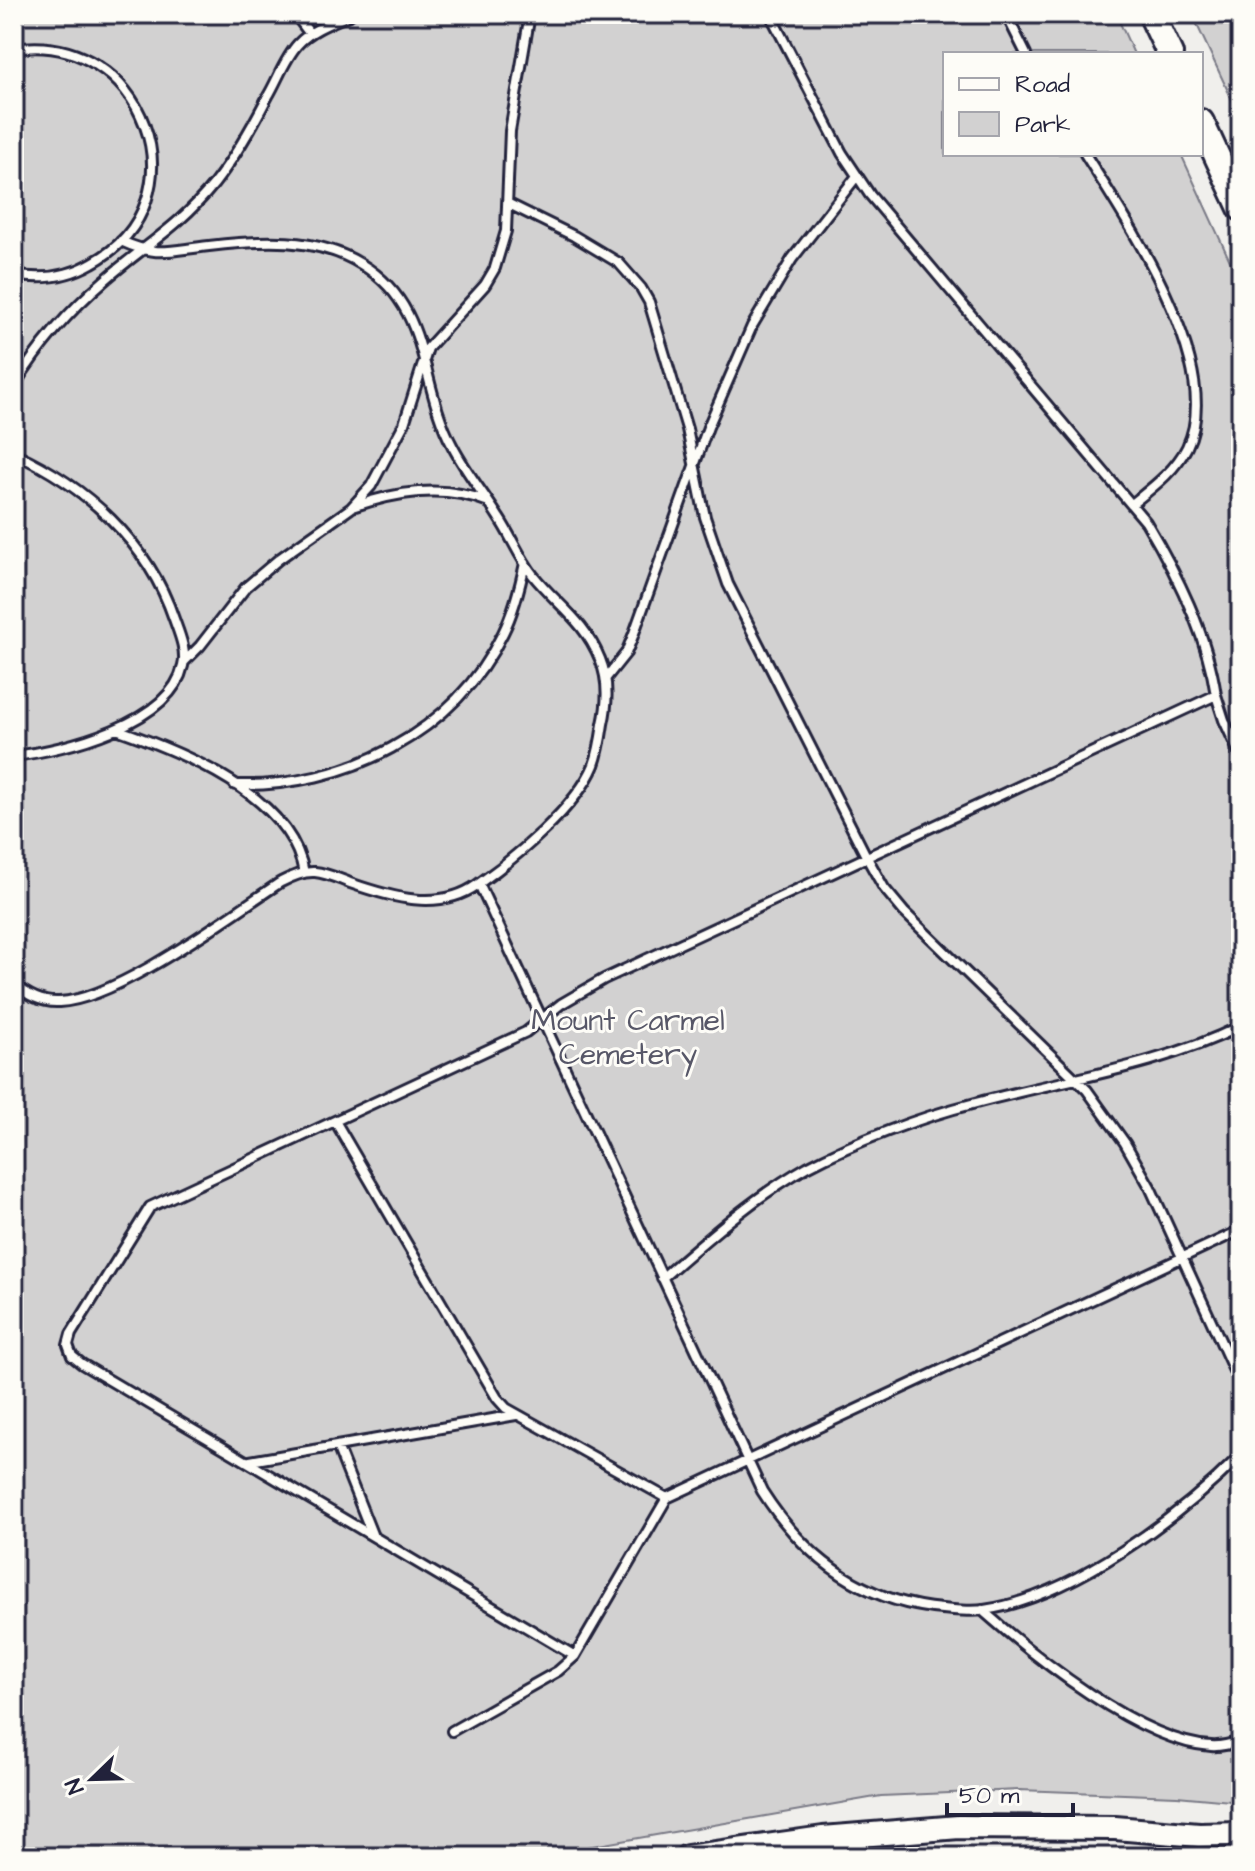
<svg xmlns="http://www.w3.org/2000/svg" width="1255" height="1871" viewBox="0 0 1255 1871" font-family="'Architects Daughter',sans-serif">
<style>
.green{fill:#d2d1d1;stroke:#7a7a86;stroke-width:2}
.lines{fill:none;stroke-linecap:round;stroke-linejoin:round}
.service-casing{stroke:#22223b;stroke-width:14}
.secondary-casing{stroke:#22223b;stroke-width:28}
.primary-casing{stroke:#22223b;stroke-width:30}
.service{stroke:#fdfcf7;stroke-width:8}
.secondary{stroke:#fdfcf7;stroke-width:22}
.primary{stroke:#fdfcf7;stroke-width:24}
.labels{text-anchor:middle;stroke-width:6;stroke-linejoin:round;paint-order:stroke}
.park-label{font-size:30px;fill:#575768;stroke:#fdfcf7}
</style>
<rect width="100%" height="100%" fill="#f0efec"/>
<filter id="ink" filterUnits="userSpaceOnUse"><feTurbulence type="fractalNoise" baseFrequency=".0125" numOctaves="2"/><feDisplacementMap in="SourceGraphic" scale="16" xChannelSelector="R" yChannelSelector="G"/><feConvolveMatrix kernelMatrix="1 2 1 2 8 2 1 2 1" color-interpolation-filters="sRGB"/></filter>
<g filter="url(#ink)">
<path class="green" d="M14,14H1116L1134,54H945V154H1181L1241,285V1802L1177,1796L1019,1790L881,1796L529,1857H14Z
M1192,14H1241V119Z"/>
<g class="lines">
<g class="service-casing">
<path id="service" d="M295,14L310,34
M770,14L842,153L870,195L1146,522C1177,574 1207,634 1216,695
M1006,14L1026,54
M14,49C143,29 207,200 92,263C68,277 41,280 14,275
M1085,154C1127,221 1226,367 1187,447C1175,471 1153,487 1132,504
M509,204L574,236L619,263L641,288L649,302L687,429L705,517L728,584L866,856L884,888L904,912L1087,1090L1125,1143L1150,1187L1241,1386
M14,386C38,347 70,310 105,280C145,245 179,227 214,184C235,157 252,127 268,96C278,79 285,58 298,44C312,29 333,22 351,14
M14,453C86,486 148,542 174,619C179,633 187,651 183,666C170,724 64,750 14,756
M352,507C396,492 442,484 486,501
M184,662L200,646L246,587L279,559L351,508L371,486L404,424L428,348L485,285L495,268L506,231L510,131L530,14
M606,678L626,653L633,636L708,427L752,326L792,259L857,176
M116,729C182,752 291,795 304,873
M235,785C344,788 454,734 503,633C514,611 520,587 525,563
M479,884L762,1491C804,1557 862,1602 942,1609C956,1610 971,1612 984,1610C1073,1597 1179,1517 1241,1455
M14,984C27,995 41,1003 59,1002C117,1000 230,915 281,882C292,876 303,871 315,872C327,873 339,879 350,883C390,897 439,912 477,885C514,859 577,807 594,765C599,752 601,738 603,724C608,702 609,681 600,659C584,620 557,605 533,575C519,557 511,536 499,518C484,494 466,472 453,447C417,381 433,308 361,264C316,236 260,240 209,246C170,250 158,258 121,241
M335,1121L497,1398L506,1408L667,1498
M662,1278C708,1238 754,1197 807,1167C854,1142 921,1117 972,1104C1063,1079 1156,1068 1241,1026
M337,1446L372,1534
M250,1461L516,1415
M982,1610C1034,1656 1140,1742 1211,1746C1221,1747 1231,1744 1241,1741
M575,1656L82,1364L72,1356L68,1345L71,1334L150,1207L526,1032L561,1004L604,979L1216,695L1224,720L1241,757
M452,1731L558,1671L575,1656L667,1498L1241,1230"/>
</g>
<g class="secondary-casing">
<path id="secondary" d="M687,1857L823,1838L959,1827L1115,1828L1199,1835L1241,1834"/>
</g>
<g class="primary-casing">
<path id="primary" d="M1151,14L1170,54
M1201,122L1241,208"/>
</g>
<use href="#service" class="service"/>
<use href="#secondary" class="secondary"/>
<use href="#primary" class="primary"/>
</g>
</g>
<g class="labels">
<g class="park-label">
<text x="628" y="1030">Mount Carmel<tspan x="628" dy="34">Cemetery</tspan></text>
</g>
</g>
<rect width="1255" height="1871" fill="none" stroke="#fdfcf7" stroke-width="48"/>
<rect x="24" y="24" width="1207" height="1823" fill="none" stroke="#22223b" stroke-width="3" filter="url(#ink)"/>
<rect x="943" y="52" width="260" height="104" fill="#fdfcf7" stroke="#a5a5ac" stroke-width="2"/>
<rect x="959" y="78" width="40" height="12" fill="#fdfcf7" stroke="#a5a5ac" stroke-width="2"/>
<text x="1015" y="92" font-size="24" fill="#22223b">Road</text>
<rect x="959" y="112" width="40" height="24" fill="#d2d1d1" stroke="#a5a5ac" stroke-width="2"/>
<text x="1015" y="132" font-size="24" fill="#22223b">Park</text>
<g transform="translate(92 1779) rotate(247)" stroke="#fdfcf7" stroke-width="6" paint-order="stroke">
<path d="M0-6L14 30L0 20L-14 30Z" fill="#22223b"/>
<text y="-12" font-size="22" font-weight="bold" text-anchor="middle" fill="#22223b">N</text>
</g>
<path d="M947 1803v12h126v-12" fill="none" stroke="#22223b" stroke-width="4"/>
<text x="959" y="1803" font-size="24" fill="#22223b" stroke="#fdfcf7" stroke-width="6" paint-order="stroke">50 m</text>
</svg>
